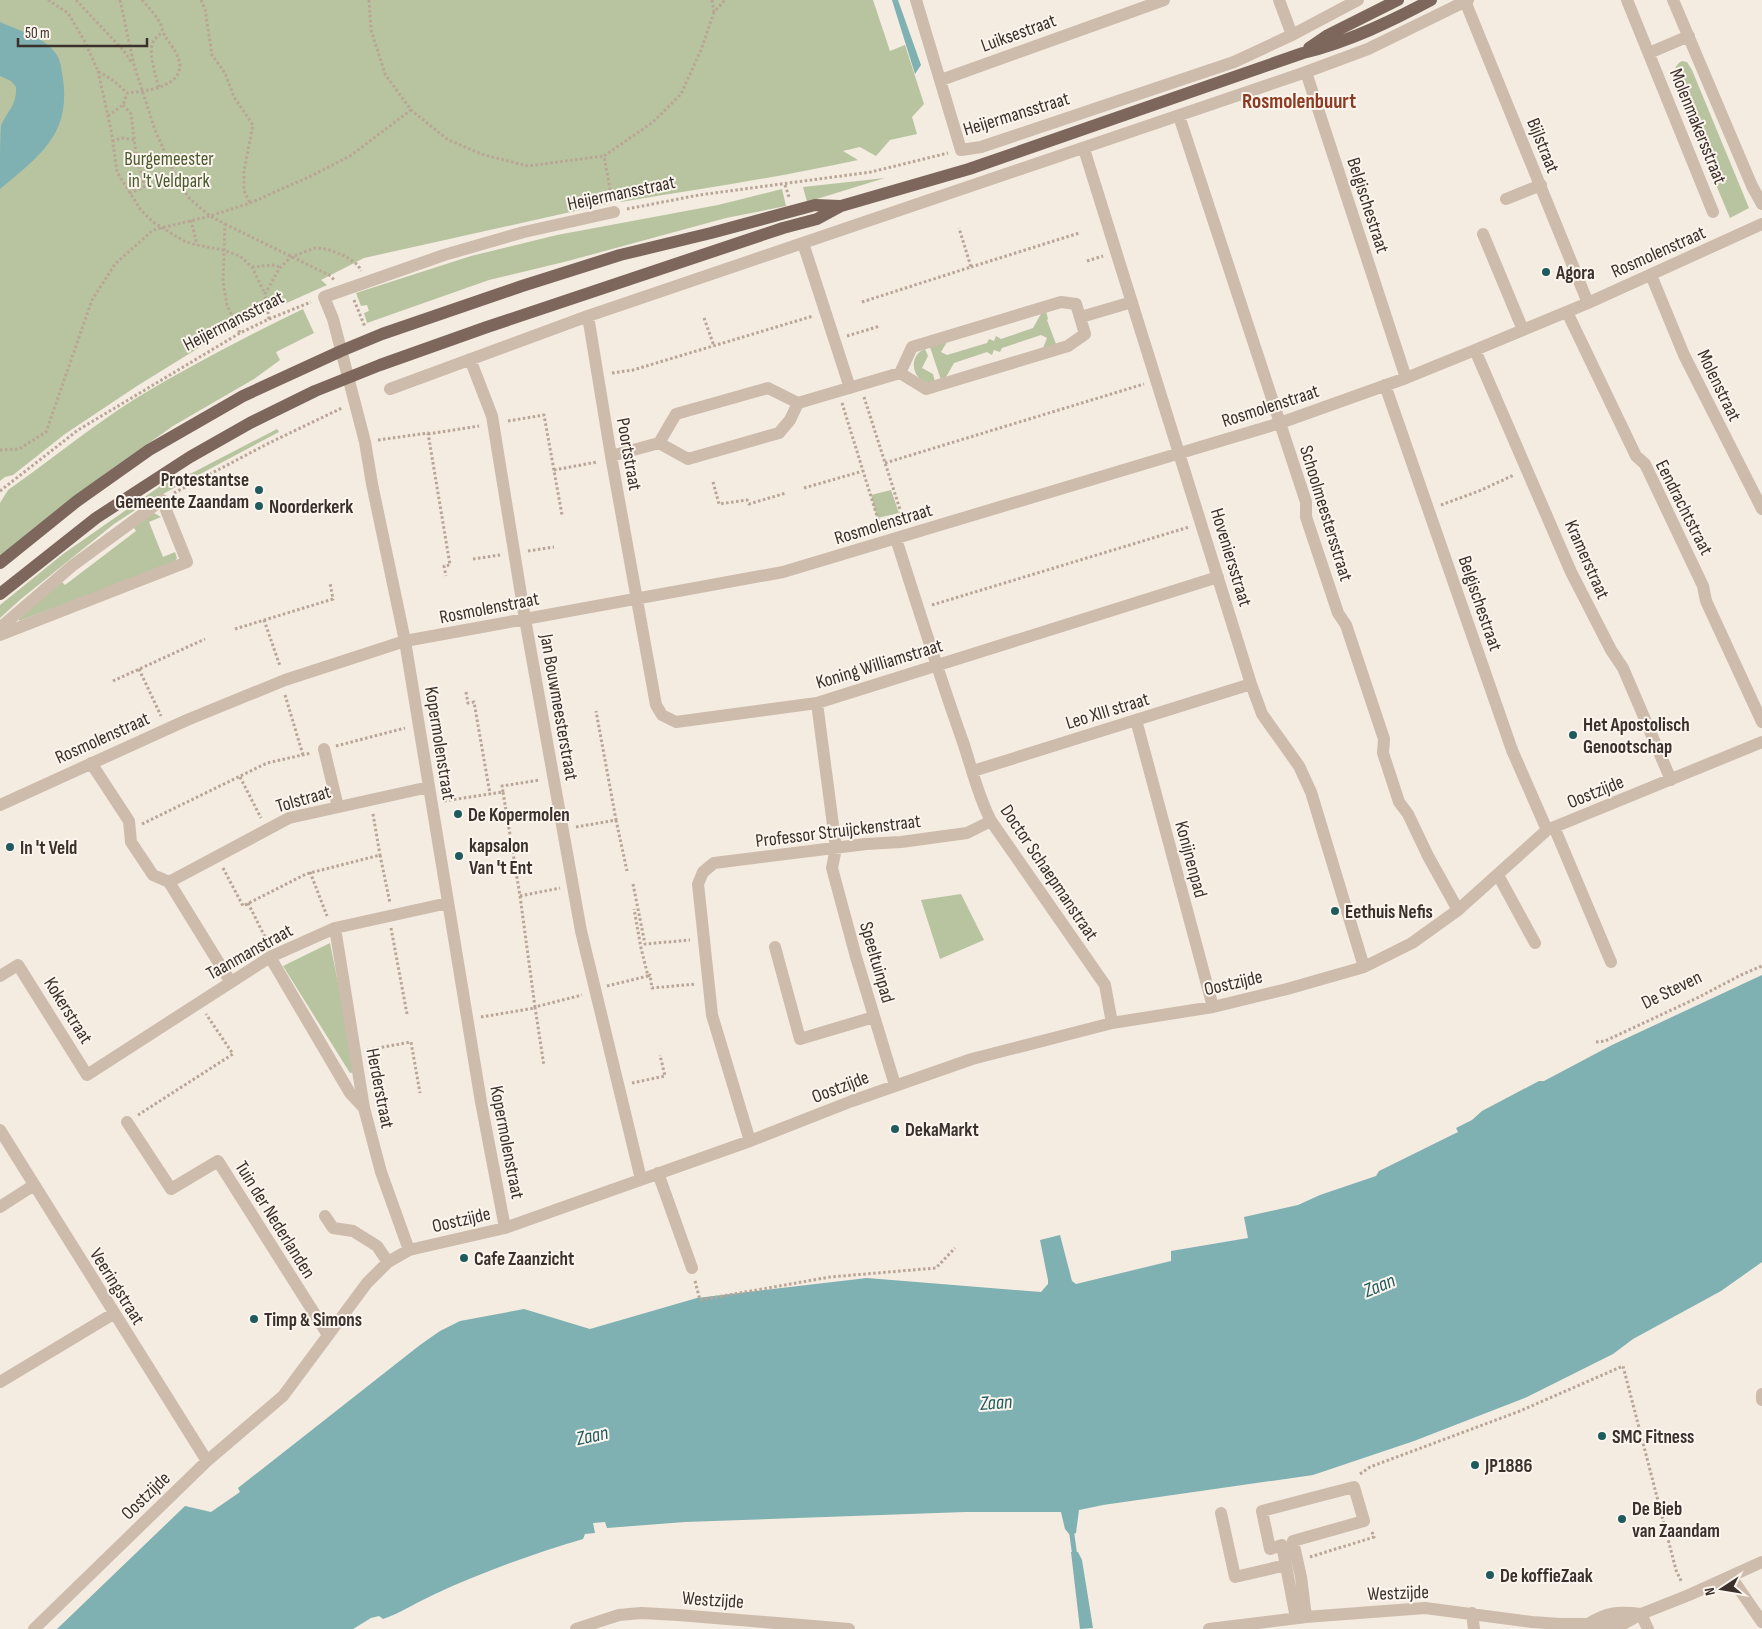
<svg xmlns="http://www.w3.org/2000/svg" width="1762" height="1629" viewBox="0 0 1762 1629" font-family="'Sofia Sans Condensed',sans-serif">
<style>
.green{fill:#b8c4a0}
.water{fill:#7fb0b2}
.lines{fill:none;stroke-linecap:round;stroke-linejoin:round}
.stream{stroke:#7fb0b2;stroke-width:5}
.path{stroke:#b9a596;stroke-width:3;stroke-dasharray:2.5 2.5;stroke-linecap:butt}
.minor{stroke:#cdbbac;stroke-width:12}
.major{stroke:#7d675c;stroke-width:12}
.poi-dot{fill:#1f5a5e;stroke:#fbf5ee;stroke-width:2}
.labels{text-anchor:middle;stroke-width:4;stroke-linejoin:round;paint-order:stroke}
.street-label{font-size:19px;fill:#3b302b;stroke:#fbf5ee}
.park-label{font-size:19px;fill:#4a5a2e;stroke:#fbf5ee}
.poi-label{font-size:19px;font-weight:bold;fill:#3b302b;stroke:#fbf5ee;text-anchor:start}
.water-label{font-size:20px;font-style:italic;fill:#1f5a5e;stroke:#fbf5ee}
.quarter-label{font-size:21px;font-weight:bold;fill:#8c3b22;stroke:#fbf5ee}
</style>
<rect width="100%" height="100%" fill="#f4ebe1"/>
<path class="green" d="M0,0H873L890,51L905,45L924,104L912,117L917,134L890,140L876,156L860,147L843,151L858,160C780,177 701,189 621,202L620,201L364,258L321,280L327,285L246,321L244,319L233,324L234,326L137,386L65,434L13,475L5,477L0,481Z
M1682,61L1687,62L1692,70L1749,208L1730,218L1676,90C1674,79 1671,67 1682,61Z
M885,178L807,202L803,187Z
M782,189L786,206L726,218L568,261L489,280L367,323L364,313L369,311L367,305L361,306L356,293L471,256L557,235L718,205Z
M303,309L314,333L276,352L280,360L254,379L173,426L105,474L0,557V503L8,490C51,460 93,425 138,397C191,365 247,336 303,309Z
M1046,311L1048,319L1047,320L1056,344L1043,348L1047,338L1041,335L1002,348L1000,352L994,350L992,355L987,352L954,363L945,379L941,380L930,347L947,342L941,352L947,355L987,343L989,339L994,341L996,336L1001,339L1033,328L1042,312Z
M925,349L928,356L922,368L933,374L935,382C914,388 905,356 925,349Z
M277,429L279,432L146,503L114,524L21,599L0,618V605L63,554L169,480L192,473Z
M891,490L899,513L877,518L871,495Z
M154,513L161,517L149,522L163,557L175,552L177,558L174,563L19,621V616L61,581L65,585L136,531L132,525Z
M961,894L984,940L940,959L921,900Z
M330,943L356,1072L350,1073L283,966Z"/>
<path class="water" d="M892,0H898L921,65L915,74Z
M0,22C15,29 40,36 51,48C61,57 61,67 63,79C71,135 38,157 0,189C0,177 0,135 1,126C7,111 17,106 16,87L11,81L0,76Z
M1762,975V1262L1721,1291L1633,1339L1613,1354L1527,1397L1414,1441L1313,1475L1103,1505L1079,1510L1076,1533L1070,1535L1065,1529L1061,1512H965L685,1522L607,1528L605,1522L593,1523L595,1533L585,1534L583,1539C532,1554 483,1572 435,1594C417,1602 401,1613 383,1619L379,1616L371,1618L353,1629H57L185,1506L211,1512L240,1492L238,1488L420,1345L440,1331L460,1321L524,1309L590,1329L697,1298L867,1278L1041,1292L1048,1284V1280L1040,1240L1060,1235L1072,1281L1076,1284L1171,1261V1251L1248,1238L1244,1217L1298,1205L1320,1195L1376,1176L1379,1171L1458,1132L1456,1128L1472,1120L1482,1111L1539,1081H1544L1612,1045Z
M1071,1552H1078L1082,1560L1093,1628L1080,1629Z"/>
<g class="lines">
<path class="stream" d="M1071,1528L1075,1557"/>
<path class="path" d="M48,0L68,13L85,42L98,71L114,81L127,93C146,91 186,87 179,60C177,52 169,43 165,36C163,33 162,29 161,25C157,16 149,8 142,0
M76,0L124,51L132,63
M120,0L134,65L155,130L179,184L190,199L210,216L225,224L223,282L227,305L240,333
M201,0L205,9L212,55L225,73L234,97L253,125L244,171V191L250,203
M369,0L371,30L385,74L411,110L447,139L481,154L528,166L604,156
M712,0L714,12L725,0
M98,71L111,130L117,172L140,209L153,222L184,241L197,245L223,250L240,256L252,267L265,294
M159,87C156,78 149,54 152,45C153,40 158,36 162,32
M123,105L131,114L137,162L143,178L144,187L130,193
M108,116L123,105L127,93
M112,141L122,138L135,140
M785,185L789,197
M612,200L604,156L653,122L681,94L701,50L714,12
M627,209L699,195L871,172L948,153
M191,220L197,245
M225,224L331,276L334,280
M1087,261L1103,256
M252,267L272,265L281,267
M971,267L1079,233
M354,300L365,327
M862,302L971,267L959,228
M704,318L714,346
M269,319L265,294L279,269L291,257L315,248L327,249L345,256L358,265L361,271
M847,336L880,326
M612,373L633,370L813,316
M864,397L904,522
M842,403L881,529
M508,421L544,415L562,515
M428,434L479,426
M378,440L428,433L450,565L444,566L446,576
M0,450L19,449L46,432L92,300L115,264L153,230L210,216L250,203L309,177L350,156L411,110
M885,463L1144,384
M554,470L597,462
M713,482L719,504L747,500L749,504L786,493
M804,488L863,471
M0,491L78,430L240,333L269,319L311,302
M174,493L269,443L342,408
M1441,505L1479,491L1514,475
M528,551L554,547
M473,559L500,555
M932,605L1189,527
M264,620L280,666
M235,629L333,599L330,583
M139,669L161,716
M113,681L205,639
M466,692L468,703L474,702L490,794
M285,695L303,755
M336,746L405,728
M240,777L261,818
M503,792L502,786L540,780
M444,801L503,792L520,896L560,888
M373,814L380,855
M616,820L627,871
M142,824L267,763L311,753
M576,827L616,820L596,711
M223,868L243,906L306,874L380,855L390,903
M310,872L327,916
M633,884L645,944L690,940
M520,896L535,1007L582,995
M248,903L268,943
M391,928L407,1014
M648,976L650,975L652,988L696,984
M607,986L648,976L641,948L634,909
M535,1007L544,1066
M481,1017L535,1008
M1596,1042L1605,1041L1697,998L1741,975L1762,966
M367,1050L411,1042L420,1093
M632,1083L665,1076L660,1055
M138,1115L233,1054L206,1014
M695,1281L700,1300L830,1277L936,1268L955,1248
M1360,1474L1370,1467L1520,1411L1623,1366L1676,1570L1682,1583
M1310,1557L1374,1537L1372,1532"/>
<path class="minor" d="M916,0L961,150L981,147L1234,62L1292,35L1358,0
M1279,0L1292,35
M1627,0L1713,212
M1673,0L1752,186L1762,204
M1465,1L1588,303
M1649,53L1689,36
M1306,72L1406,378
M941,80L1164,0
M1179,116L1306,502V517L1338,613L1346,625L1384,739L1383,753L1399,802L1408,814L1428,856L1458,910
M1084,149L1251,684L1262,714L1299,766L1311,792L1364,967
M1506,199L1541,185
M1483,234L1523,330
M803,243L850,388
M1651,275L1684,355L1762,509
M1567,312L1636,456L1645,464L1703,586L1706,601L1762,722
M588,316L611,456L656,705L662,715L676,722L817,703L1218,577
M1081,317L1132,302
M1475,350L1571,572L1611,650L1623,668L1671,780
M470,359L492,416L525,619L581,931L641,1179
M1385,385L1512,750L1547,830
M390,389L588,316L1306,72L1368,49L1468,0
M659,443L676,414L768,388L798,403L900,373L926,389L1068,346L1085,334L1076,304L1061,302L912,347L900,373
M611,456L659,443L688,459L779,433L790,420L798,403
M896,539C918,607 939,675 963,742C972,769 978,796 991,821L1105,985L1112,1023
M0,628L72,566L162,500L187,562L0,635
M817,703L836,848L832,868L856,957L895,1085
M1136,720L1213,1007
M324,749L338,807
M91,763L129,821L131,842L153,875L169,882L230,981
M973,771L1251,684
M0,805L187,720L285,680L405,641L783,572L1280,423L1406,378L1475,350L1588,303L1762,224
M1554,827L1611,962
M1498,875L1535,943
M169,882L289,818L429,787
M335,928L364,1108L381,1172L409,1250
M775,947L800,1039L874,1017
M270,957L350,1093L363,1107
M0,976L18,965L87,1075L270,957L335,928L448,903
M127,1122L171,1189L218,1161L328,1335
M0,1130L207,1461
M750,1141L712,1015L698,884L703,872L714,863L866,844L901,842L967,833L991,821
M658,1173L692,1268
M0,1207L34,1185
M325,1216L333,1228L353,1231L377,1246L388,1262
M505,1228L481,1102L405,641L372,484L365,442L333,319L324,297L444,255L524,232L614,212
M0,1382L113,1314
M1762,1394V1400
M1221,1513L1235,1577L1286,1565
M1731,1577L1762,1622
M1472,1613L1474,1629
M1641,1614L1648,1629
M1296,1618L1282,1545L1270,1549L1262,1511L1354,1487L1364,1521L1293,1541L1301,1577L1306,1617
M1588,1624C1607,1612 1619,1611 1641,1614
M34,1629L207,1461L283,1396L367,1283L388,1262L409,1250L505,1228L750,1141L852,1101L972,1059L1112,1023L1213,1007L1287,989L1364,967L1412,943L1458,910L1547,830L1762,742
M576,1629L619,1615L641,1613L678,1615L849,1629
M1209,1629L1306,1617L1425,1608L1532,1622L1560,1624H1588L1603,1627L1625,1623L1641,1614L1689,1595L1762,1562"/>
<path class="major" d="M1309,48L1328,35L1398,0
M0,563L77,501L149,450L243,396L341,351L382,334L522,286L620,255L711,233L815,205L840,206
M0,594L96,518L190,457L250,423L315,391L380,365L487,327L783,228L817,219L841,206L969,169L1303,53C1348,42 1390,22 1431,0"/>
</g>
<g class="poi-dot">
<circle cx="1546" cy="272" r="5"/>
<circle cx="259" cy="490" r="5"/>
<circle cx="259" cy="506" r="5"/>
<circle cx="1573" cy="735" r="5"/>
<circle cx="458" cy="814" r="5"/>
<circle cx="10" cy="847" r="5"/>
<circle cx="459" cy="856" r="5"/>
<circle cx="1335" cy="911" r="5"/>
<circle cx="895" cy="1129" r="5"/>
<circle cx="464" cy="1258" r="5"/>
<circle cx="254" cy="1319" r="5"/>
<circle cx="1602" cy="1436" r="5"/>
<circle cx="1475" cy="1465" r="5"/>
<circle cx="1622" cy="1519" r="5"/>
<circle cx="1490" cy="1575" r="5"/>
</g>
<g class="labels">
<g class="street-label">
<text transform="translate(1018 32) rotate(-20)" y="7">Luiksestraat</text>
<text transform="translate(1016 113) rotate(-17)" y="7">Heijermansstraat</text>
<text transform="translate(1699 126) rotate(68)" y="7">Molenmakersstraat</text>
<text transform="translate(1544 145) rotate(68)" y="7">Bijlstraat</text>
<text transform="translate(621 192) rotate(-12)" y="7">Heijermansstraat</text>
<text transform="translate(1369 205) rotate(72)" y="7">Belgischestraat</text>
<text transform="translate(1658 251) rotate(-24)" y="7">Rosmolenstraat</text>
<text transform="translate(233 320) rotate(-27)" y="7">Heijermansstraat</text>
<text transform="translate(1720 385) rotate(64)" y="7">Molenstraat</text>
<text transform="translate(1270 405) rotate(-18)" y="7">Rosmolenstraat</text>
<text transform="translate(630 454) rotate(80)" y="7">Poortstraat</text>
<text transform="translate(1685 507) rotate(63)" y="7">Eendrachtstraat</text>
<text transform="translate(1327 513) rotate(73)" y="7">Schoolmeestersstraat</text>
<text transform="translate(883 523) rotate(-17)" y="7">Rosmolenstraat</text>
<text transform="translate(1232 557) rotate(73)" y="7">Hoveniersstraat</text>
<text transform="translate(1588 559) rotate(66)" y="7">Kramerstraat</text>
<text transform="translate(1481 603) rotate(71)" y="7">Belgischestraat</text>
<text transform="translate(489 607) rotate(-11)" y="7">Rosmolenstraat</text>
<text transform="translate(879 663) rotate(-17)" y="7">Koning Williamstraat</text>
<text transform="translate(560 707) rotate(80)" y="7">Jan Bouwmeesterstraat</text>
<text transform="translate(1107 710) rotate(-17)" y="7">Leo XIII straat</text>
<text transform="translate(102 737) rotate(-24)" y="7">Rosmolenstraat</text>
<text transform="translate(441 743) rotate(81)" y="7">Kopermolenstraat</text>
<text transform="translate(1595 791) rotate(-22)" y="7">Oostzijde</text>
<text transform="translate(303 798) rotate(-16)" y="7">Tolstraat</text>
<text transform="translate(838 830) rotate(-7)" y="7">Professor Struijckenstraat</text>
<text transform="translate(1192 859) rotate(75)" y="7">Konijnenpad</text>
<text transform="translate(1050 872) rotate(56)" y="7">Doctor Schaepmanstraat</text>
<text transform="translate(249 951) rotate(-29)" y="7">Taanmanstraat</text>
<text transform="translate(878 962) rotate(74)" y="7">Speeltuinpad</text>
<text transform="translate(1233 982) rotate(-13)" y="7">Oostzijde</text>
<text transform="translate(1671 989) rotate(-26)" y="7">De Steven</text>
<text transform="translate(69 1010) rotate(58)" y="7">Kokerstraat</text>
<text transform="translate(840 1086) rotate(-21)" y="7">Oostzijde</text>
<text transform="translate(381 1088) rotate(79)" y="7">Herderstraat</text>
<text transform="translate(508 1142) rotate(79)" y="7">Kopermolenstraat</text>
<text transform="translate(276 1219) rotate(58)" y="7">Tuin der Nederlanden</text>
<text transform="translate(461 1219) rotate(-13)" y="7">Oostzijde</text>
<text transform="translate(118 1286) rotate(58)" y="7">Veeringstraat</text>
<text transform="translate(145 1495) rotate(-44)" y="7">Oostzijde</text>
<text transform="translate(1398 1592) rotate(-2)" y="7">Westzijde</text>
<text transform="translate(713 1599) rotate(4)" y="7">Westzijde</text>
</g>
<g class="park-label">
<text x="169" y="165">Burgemeester<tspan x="169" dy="22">in 't Veldpark</tspan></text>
</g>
<g class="poi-label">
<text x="1556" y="279">Agora</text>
<text x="249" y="486" text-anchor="end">Protestantse<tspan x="249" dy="22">Gemeente Zaandam</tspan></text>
<text x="269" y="513">Noorderkerk</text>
<text x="1583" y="731">Het Apostolisch<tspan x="1583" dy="22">Genootschap</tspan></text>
<text x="468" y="821">De Kopermolen</text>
<text x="469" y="852">kapsalon<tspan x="469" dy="22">Van 't Ent</tspan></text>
<text x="20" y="854">In 't Veld</text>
<text x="1345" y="918">Eethuis Nefis</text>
<text x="905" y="1136">DekaMarkt</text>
<text x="474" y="1265">Cafe Zaanzicht</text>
<text x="264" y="1326">Timp &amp; Simons</text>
<text x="1612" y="1443">SMC Fitness</text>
<text x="1485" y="1472">JP1886</text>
<text x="1632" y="1515">De Bieb<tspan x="1632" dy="22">van Zaandam</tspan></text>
<text x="1500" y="1582">De koffieZaak</text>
</g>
<g class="water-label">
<text transform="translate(1379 1285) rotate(-22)" y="7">Zaan</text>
<text transform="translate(996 1402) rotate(-4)" y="7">Zaan</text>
<text transform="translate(592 1435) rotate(-12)" y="7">Zaan</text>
</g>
<g class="quarter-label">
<text x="1299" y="108">Rosmolenbuurt</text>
</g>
</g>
<g transform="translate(1722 1589) rotate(258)" stroke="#fbf5ee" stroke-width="4" paint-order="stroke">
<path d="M0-4L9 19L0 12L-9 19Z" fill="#3b302b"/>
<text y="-8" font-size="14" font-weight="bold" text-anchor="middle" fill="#3b302b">N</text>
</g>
<path d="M18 38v8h129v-8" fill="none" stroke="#3b302b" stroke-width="2.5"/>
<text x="25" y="38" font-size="15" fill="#3b302b" stroke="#fbf5ee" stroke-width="4" paint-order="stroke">50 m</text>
</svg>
